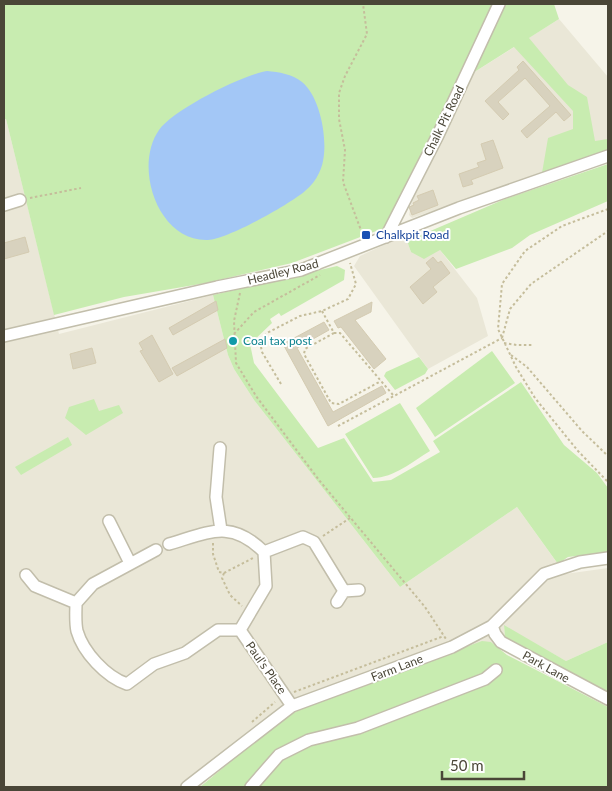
<svg xmlns="http://www.w3.org/2000/svg" width="612" height="791" viewBox="0 0 612 791" font-family="Lato,sans-serif">
<style>
.residential{fill:#eae7d7}
.green{fill:#c8ecb0}
.water{fill:#a3c7f6}
.building{fill:#d8d2be;stroke:#d4cbb1}
.lines{fill:none;stroke-linecap:round;stroke-linejoin:round}
.minor-casing{stroke:#c2beab;stroke-width:14}
.path{stroke:#c5bd9b;stroke-width:2;stroke-dasharray:2.5 2.5;stroke-linecap:butt}
.minor{stroke:#fff;stroke-width:11}
.transit-dot{fill:#1a4fb4;stroke:#fff;stroke-width:2}
.culture-dot{fill:#0f9aa8;stroke:#fff;stroke-width:2}
.labels{text-anchor:middle;stroke-width:4;stroke-linejoin:round;paint-order:stroke}
.street-label{font-size:12px;fill:#4a4637;stroke:#fff}
.transit-label{font-size:12px;fill:#164399;stroke:#fff;text-anchor:start}
.culture-label{font-size:12px;fill:#0d838f;stroke:#fff;text-anchor:start}
</style>
<rect width="100%" height="100%" fill="#f6f4e9"/>
<path class="residential" d="M559,19L608,77V151L412,218L409,215L412,200L435,156L440,138L473,73Z
M4,119H6L59,334L213,295L228,355L234,369L254,400L400,587L517,507L565,574L608,568V642L566,661L504,626L505,638L496,647L491,642L211,777L200,787H4Z
M401,237L407,241L411,252L440,250L477,298L488,336L428,369L354,266L360,256Z"/>
<path class="green" d="M4,4H554L559,19L529,38L568,85L587,97L595,141L608,139V151L542,173L548,138L573,129V111L514,47L457,83L384,228L292,263L206,283L124,297L54,315L6,119H4Z
M608,164V201L530,235L512,248L456,269L440,250L424,259L411,252L407,241L505,199Z
M337,266L345,270L344,280L281,316L279,313L270,319L272,323L250,344L254,363L318,448L344,438L373,482L391,480L440,452L433,441L521,382L564,445L597,473L608,488V552L568,557L558,564L517,507L400,587L254,400L234,369L228,355L213,295Z
M492,351L515,383L435,437L416,408Z
M419,357L428,369L425,374L395,390L384,376L386,372Z
M94,399L99,411L119,405L123,413L86,435L65,418L69,407Z
M400,403L430,451C413,461 394,478 373,478L345,434Z
M68,437L72,445L21,475L15,467Z
M504,625L566,661L608,642V693L505,638Z
M482,641L491,642L507,655L608,707V787H200L281,720L306,706Z"/>
<path class="water" d="M267,71C279,72 292,74 302,82C322,98 331,151 319,173C316,180 311,186 305,191C290,204 228,239 208,240C158,242 133,167 159,130C173,110 242,75 267,71Z"/>
<path class="building" d="M523,61L571,115L564,121L556,112L527,138L521,131L550,106L525,78L498,102L509,114L503,120L485,101L519,70L517,67Z
M493,140L503,168L471,180L473,184L463,187L459,174L479,167L477,163L486,160L481,144Z
M433,190L438,205L412,215L409,207L414,205L413,203L419,200L417,196Z
M25,237L29,252L4,259V243Z
M433,257L438,263L441,261L450,273L433,287L437,292L423,304L410,287L431,269L426,263Z
M216,301L218,310L173,335L169,328Z
M372,302L371,312L355,320L386,359L374,369L341,327L338,328L334,321Z
M324,322L329,330L297,348L333,412L382,386L386,393L328,426L283,344Z
M152,335L173,374L159,382L140,351L143,350L139,343Z
M225,339L227,348L177,376L172,368Z
M92,348L96,363L73,369L70,354Z"/>
<g class="lines">
<g class="minor-casing">
<path id="minor" d="M4,205L20,200
M386,237L438,135L499,4
M4,336L217,287L301,270L459,208L608,156
M220,448L216,497L221,530
M109,521L130,563
M169,544C210,532 231,519 264,552L266,586L240,630L292,706
M156,550L93,584L76,603C76,611 75,622 77,631C83,652 106,677 127,684L154,664L185,653L218,630H240
M264,552L303,537L314,542L344,591L337,602
M26,575L35,586L76,603
M344,591L359,590
M492,626L495,634L501,642L608,699
M187,787L292,706L452,647L492,626L544,574L580,562L608,558
M251,787L279,755L309,740L358,728L485,679L496,670"/>
</g>
<path class="path" d="M30,198L81,188
M608,209L562,226L525,251L502,284L498,329L516,367L535,398L578,451L608,482
M362,233L343,182L345,150L339,119V93L345,76L367,34L363,4
M240,293L234,321L236,363L256,396L319,480L425,607L446,639
M322,311L334,333H340L393,395
M334,333L305,349L304,354L331,403L339,404L381,381
M234,334L254,312L320,275
M502,338L510,309L531,284L608,231
M504,343L517,345H533
M511,355L527,367L582,431L608,456
M281,384L262,352L260,342L267,333L300,316L322,311L348,299L356,284L350,263
M338,426L502,338
M323,536L350,518
M213,543V554L219,572L224,573L222,578L230,595L242,606
M224,573L253,558
M294,692L444,636
M252,722L275,702"/>
<use href="#minor" class="minor"/>
</g>
<rect class="transit-dot" x="361" y="230" width="10" height="10" rx="2.5"/>
<circle class="culture-dot" cx="233" cy="341" r="5"/>
<g class="labels">
<g class="street-label">
<text transform="translate(444 121) rotate(-64)" y="4">Chalk Pit Road</text>
<text transform="translate(283 272) rotate(-14)" y="4">Headley Road</text>
<text transform="translate(546 667) rotate(29)" y="4">Park Lane</text>
<text transform="translate(266 668) rotate(55)" y="4">Paul's Place</text>
<text transform="translate(397 668) rotate(-21)" y="4">Farm Lane</text>
</g>
<g class="transit-label">
<text x="376" y="239">Chalkpit Road</text>
</g>
<g class="culture-label">
<text x="243" y="345">Coal tax post</text>
</g>
</g>
<rect width="612" height="791" fill="none" stroke="#4a4637" stroke-width="10"/>
<path d="M442 771v8h82v-8" fill="none" stroke="#4a4637" stroke-width="2.5"/>
<text x="450" y="771" font-size="15" fill="#4a4637" stroke="#ffffff" stroke-width="4" paint-order="stroke">50 m</text>
</svg>
